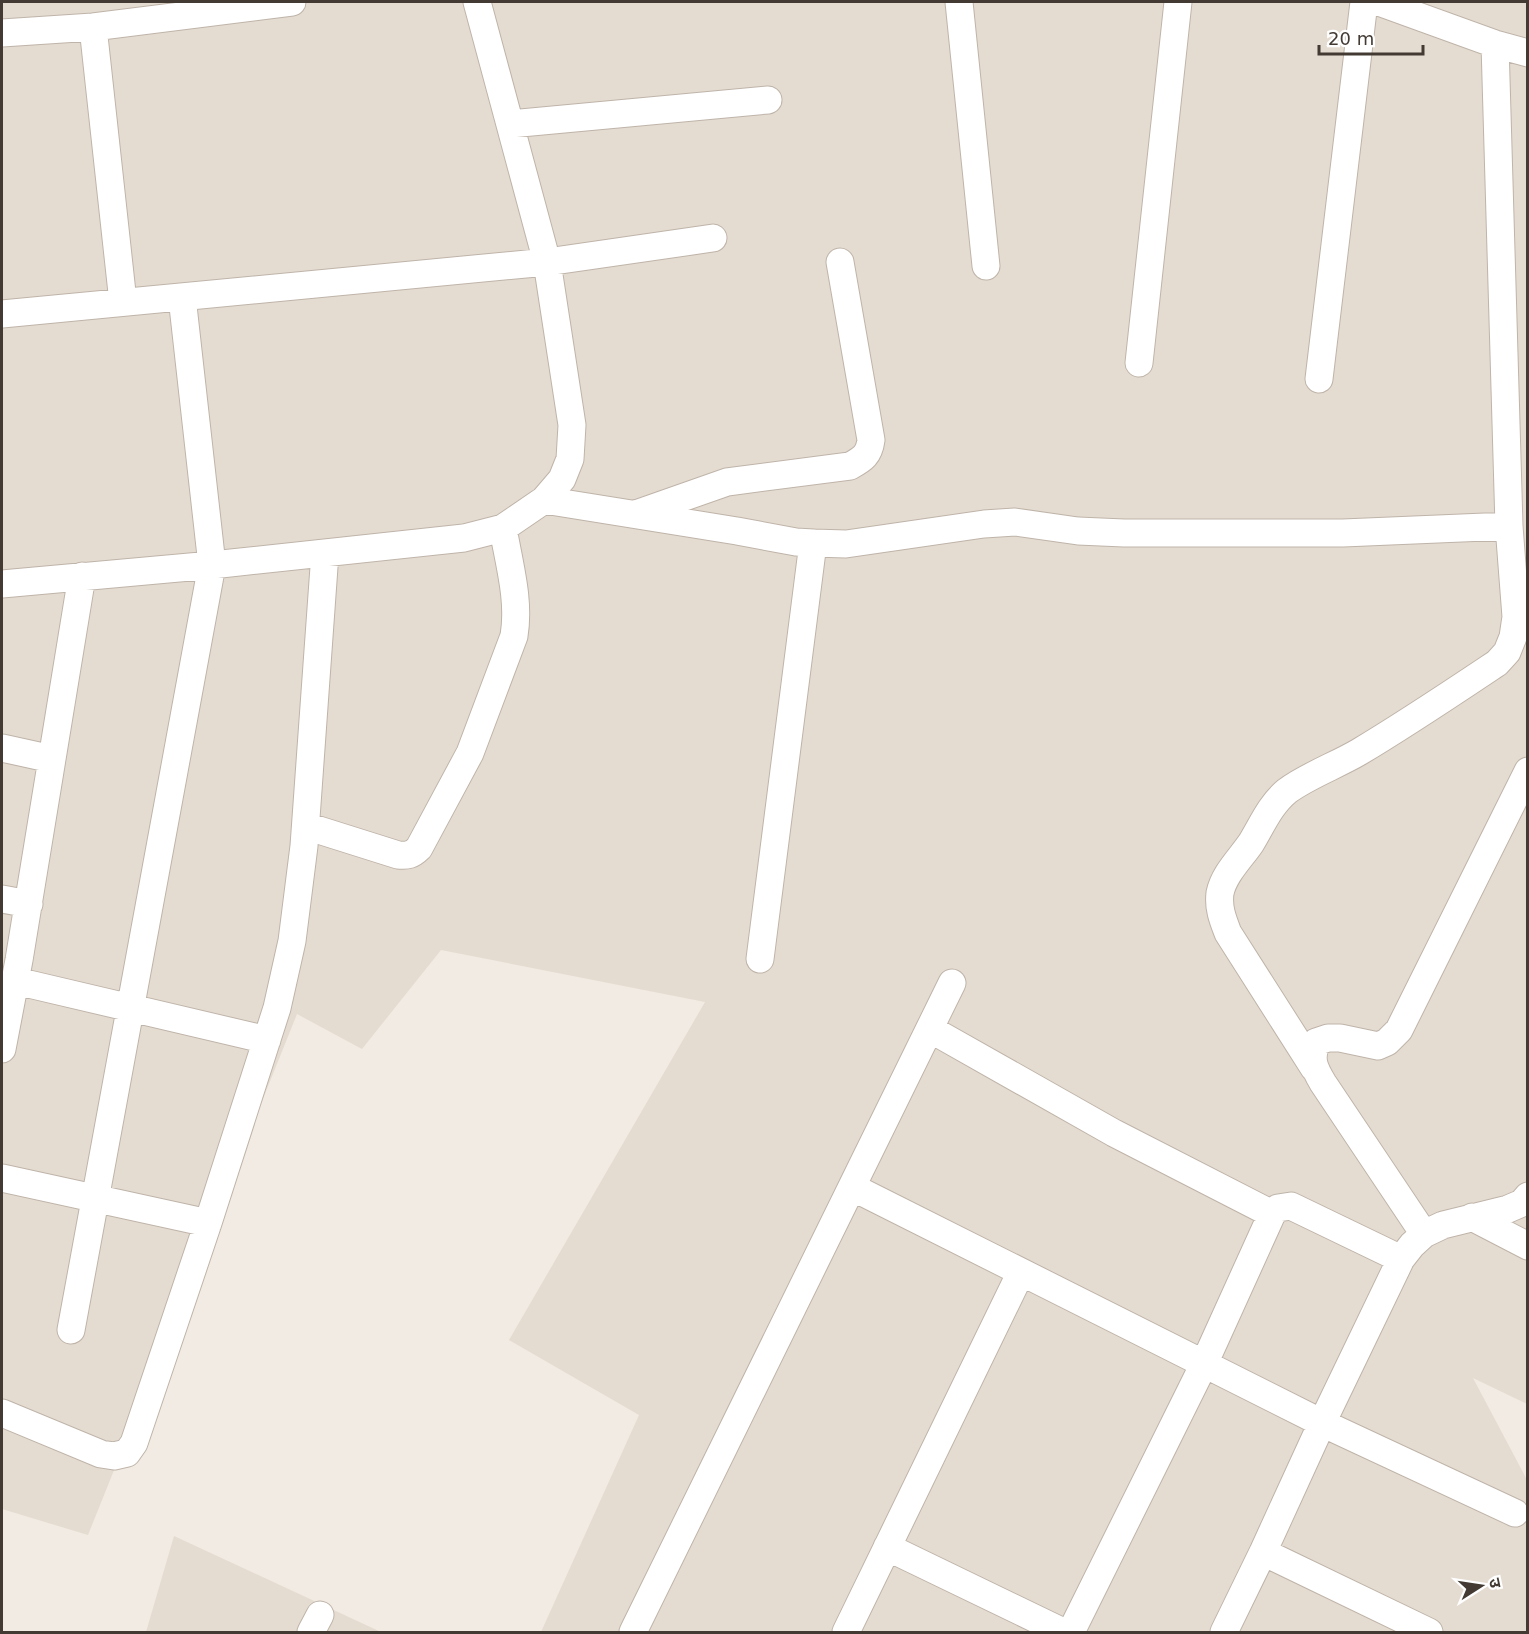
<svg xmlns="http://www.w3.org/2000/svg" width="1529" height="1634" viewBox="0 0 1529 1634" font-family="'DejaVu Sans','Noto Sans Devanagari',sans-serif">
<style>
.residential{fill:#e5dcd1}
.lines{fill:none;stroke-linecap:round;stroke-linejoin:round}
.street-casing{stroke:#bfb4a9;stroke-width:29}
.street{stroke:#fff;stroke-width:27}
</style>
<rect width="100%" height="100%" fill="#f1ebe3"/>
<path class="residential" d="M2,2H1527V1404L1473,1378L1527,1480V1632H541L639,1415L509,1340L705,1002L441,950L362,1049L297,1014L88,1535L2,1509Z
M174,1536L381,1632H146Z"/>
<g class="lines">
<g class="street-casing">
<path id="street" d="M959,2L986,266
M1379,2L1495,44L1528,53
M93,27L123,302
M2,33L93,27L292,2
M510,124L768,100
M2,314L547,262L713,238
M1139,363L1178,2
M1319,379L1364,2
M544,500L737,531L796,542L813,543L846,544L984,524L1015,522L1078,531L1124,533H1343L1509,526
M636,514L727,482L850,466C863,459 869,455 871,440L840,262
M2,584L212,565L464,538L503,528L544,500L562,479L570,459L572,425L547,262L477,2
M2,748L52,759
M306,826L398,855C407,856 412,855 419,848L470,753L514,636C520,600 509,564 503,528
M2,899L29,904
M760,959L813,543
M16,981L267,1040
M930,1029L1114,1133L1272,1214
M2,1049L19,960L82,576
M1314,1068L1228,933C1223,920 1218,908 1220,893C1224,874 1240,859 1251,843C1262,825 1270,805 1287,791C1307,776 1337,765 1359,752C1406,724 1452,693 1497,663L1507,652L1513,637L1516,617L1509,526L1495,44
M2,1178L208,1223
M852,1187L1322,1423L1515,1513
M1472,1217L1528,1246
M1424,1234L1323,1083C1314,1068 1310,1060 1316,1042L1328,1038H1340L1378,1046L1387,1042L1399,1030L1528,771
M71,1330L212,565L182,297
M2,1413L101,1454L114,1456L127,1453L134,1443L208,1223L277,1008L292,941L304,846L325,553
M887,1547L1063,1632
M1263,1552L1429,1632
M311,1632L320,1615
M633,1632L952,983
M846,1632L1021,1272
M1071,1632L1204,1364L1272,1214L1278,1208L1291,1206L1401,1259
M1224,1632L1263,1552L1322,1423L1401,1259L1412,1245L1424,1234L1443,1225L1508,1209L1522,1203L1528,1196"/>
</g>
<use href="#street" class="street"/>
</g>
<rect width="1529" height="1634" fill="none" stroke="#423a33" stroke-width="6"/>
<g transform="translate(1481 1586) rotate(78)" stroke="#ffffff" stroke-width="4.5" paint-order="stroke">
<path d="M0-4.5L10 22L0 15L-10 22Z" fill="#423a33"/>
<text y="-9" font-size="16" font-weight="bold" text-anchor="middle" fill="#423a33">उ</text>
</g>
<path d="M1319 45v9h104v-9" fill="none" stroke="#423a33" stroke-width="3"/>
<text x="1328" y="45" font-size="18" fill="#423a33" stroke="#ffffff" stroke-width="4.5" paint-order="stroke">20 m</text>
</svg>
